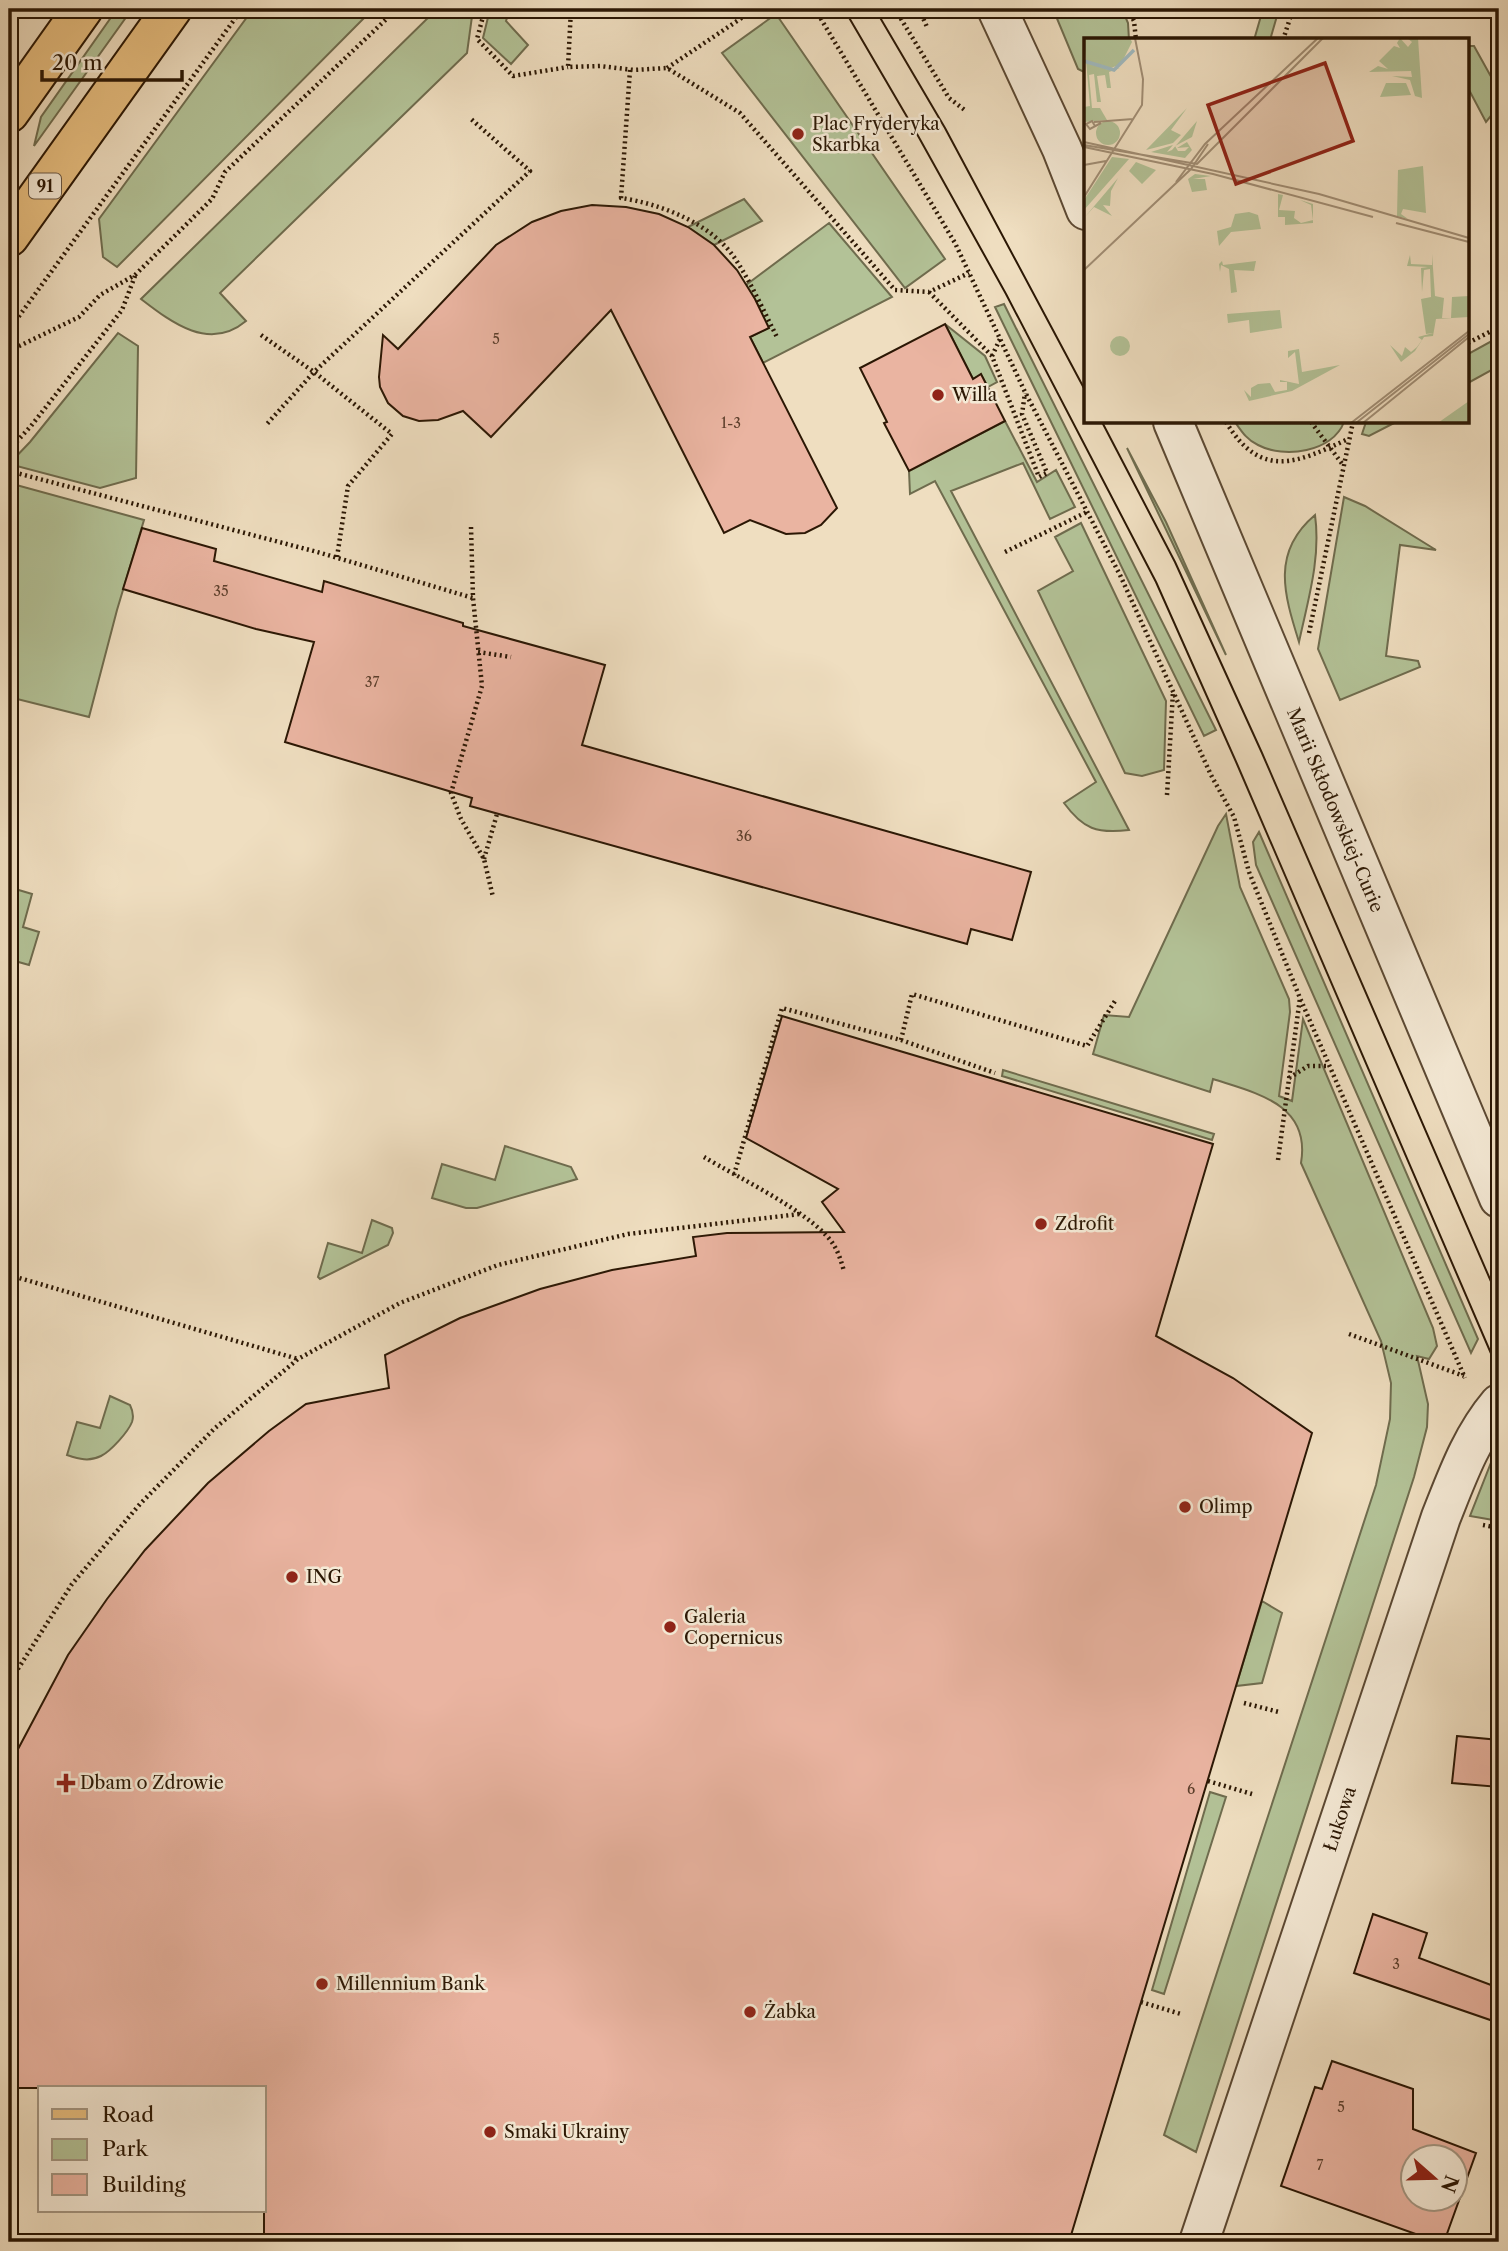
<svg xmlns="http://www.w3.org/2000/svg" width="1508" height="2251" viewBox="0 0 1508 2251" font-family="'Libre Caslon Text',serif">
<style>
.green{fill:#b3c297;stroke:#6f6c4e;stroke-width:2}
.building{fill:#eab4a1;stroke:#2b1704;stroke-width:2;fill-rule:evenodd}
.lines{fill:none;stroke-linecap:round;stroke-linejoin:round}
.minor-casing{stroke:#5c4933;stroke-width:42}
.tertiary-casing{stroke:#5c4933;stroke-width:42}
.primary-casing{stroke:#2b1704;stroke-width:42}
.path{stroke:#2b1704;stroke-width:4.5;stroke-dasharray:2 3.5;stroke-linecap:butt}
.minor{stroke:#f5ead6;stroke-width:38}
.tertiary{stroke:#f5ead6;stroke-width:38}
.primary{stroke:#e8bf80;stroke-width:38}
.tram{stroke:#2b1704;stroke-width:2}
.poi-dot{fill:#8f2418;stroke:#f5ead6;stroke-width:2.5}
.labels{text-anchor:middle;stroke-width:5;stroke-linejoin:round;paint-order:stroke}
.number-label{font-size:14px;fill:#5b3e2b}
.shield{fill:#f5ead6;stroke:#685643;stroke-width:2}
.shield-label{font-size:16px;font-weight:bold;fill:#2b1704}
.poi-label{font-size:18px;fill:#2b1704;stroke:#f5ead6;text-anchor:start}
.street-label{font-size:18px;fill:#2b1704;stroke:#f5ead6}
.inset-river{fill:none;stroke:#a0b9be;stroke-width:3.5}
.inset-road{fill:none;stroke:#a18e75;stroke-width:2}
.view{fill:#8f2418;fill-opacity:0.15;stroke:#8f2418;stroke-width:3.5}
.inset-edge{fill:none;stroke:#2b1704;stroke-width:3.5}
</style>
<rect width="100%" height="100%" fill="#efdec0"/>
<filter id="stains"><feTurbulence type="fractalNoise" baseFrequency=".00286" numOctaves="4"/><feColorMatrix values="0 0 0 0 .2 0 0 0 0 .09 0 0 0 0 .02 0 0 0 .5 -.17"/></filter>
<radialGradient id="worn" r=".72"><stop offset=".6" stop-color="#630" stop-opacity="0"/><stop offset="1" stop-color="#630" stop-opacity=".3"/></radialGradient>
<path class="green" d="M117,9H132L34,146L41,117Z
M253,9H373L117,267L103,257L99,219Z
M437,9H473L467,53L220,293L246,321C209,352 171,322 141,299Z
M490,9H510L506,21L528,45L511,64L483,38Z
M1053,9H1122L1128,23L1129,40H1086V73L1078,69Z
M1263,9H1279L1270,40H1254Z
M776,14L945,259L905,288L722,53Z
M1468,46H1474L1499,91V106L1486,122L1468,88Z
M744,199L762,221L714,245L688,227Z
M829,223L892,297L763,363L750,337L768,328L746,285Z
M1004,304L1216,730L1204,736L995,307Z
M945,324L985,356L997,382L988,387L981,375L973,379Z
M118,333L138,346L136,478L100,488L9,464L30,442Z
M1499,337V366L1468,383V354Z
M1005,421L1037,482L1056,470L1075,507L1050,519L1023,463L951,491L1129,830C1097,834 1083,829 1064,803L1096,782L935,481L910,494L909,471Z
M1235,422H1344C1333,452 1284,459 1258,445C1247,440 1242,432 1235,422Z
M1366,422H1396L1369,436L1362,434Z
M1127,448L1166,522L1226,655Z
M9,483L144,520L117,610L89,717L9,697Z
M1344,497L1365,506L1436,550L1400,545L1386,656L1418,661L1420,667L1340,700L1318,649Z
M1315,515C1321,558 1308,600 1299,642C1284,594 1271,552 1315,515Z
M1081,523L1166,701L1164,770L1142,776L1125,773L1038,591L1073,571L1055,537Z
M1226,814L1240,887L1289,999L1290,1012L1279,1096L1292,1101L1303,1019L1433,1328L1437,1346L1429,1359L1417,1356L1428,1404L1427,1427L1414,1477L1196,2152L1164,2135L1376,1485L1390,1419L1391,1383L1381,1341L1301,1163C1311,1104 1256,1093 1213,1079L1210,1092L1093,1054L1104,1015L1129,1017L1218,826Z
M1259,832L1478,1339L1471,1353L1256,865L1253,842Z
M12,888L32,894L23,927L39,932L29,965L15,961L9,956V889Z
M1003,1070L1214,1134L1212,1140L1002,1076Z
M505,1146L571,1167L577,1179L477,1208H466L432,1198L442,1164L495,1180Z
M372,1220L392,1228L393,1233L388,1245L320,1279L318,1277L328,1243L362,1253Z
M110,1396L130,1405C133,1411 134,1416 132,1422C128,1432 111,1451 101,1456C89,1462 79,1459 67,1455L77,1422L100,1428Z
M1496,1450L1499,1456V1521L1470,1516Z
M1262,1601L1282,1613L1262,1683L1236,1686Z
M1210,1792L1226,1797L1164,1994L1152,1990Z"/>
<path class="building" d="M592,205L626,207L659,214L688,227L714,245L737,270L755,299L769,328L750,337L837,508L821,525L805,533L786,534L750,520L724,533L611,310L491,437L463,411L438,420L419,421L403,416L388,403L380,387L379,377L383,335L398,349L496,245L532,222L561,211Z
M945,324L973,379L981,374L1005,421L909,471L884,423L887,422L860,368Z
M142,528L216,549L214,561L322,592L324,581L463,623V626L605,665L582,745L1031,872L1012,940L971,929L967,944L470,806L472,798L285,742L314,642L256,629L123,589Z
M782,1016L1213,1144L1156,1336L1233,1378L1312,1433L1069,2242H264V2088H9V1772L17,1751L68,1655L107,1599L145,1550L208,1483L269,1431L306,1404L389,1388L385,1355L460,1318L540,1289L612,1270L696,1256L693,1237L727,1233L844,1232L822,1202L838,1189L746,1138Z
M1457,1736L1499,1740V1787L1452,1783Z
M1373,1914L1427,1933L1419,1958L1499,1988V2023L1354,1973Z
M1332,2061L1413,2089V2129L1476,2153L1444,2242H1438L1281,2186L1315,2087L1322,2089ZM1413,2157H1455V2199H1413Z"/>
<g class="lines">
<g class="minor-casing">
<path id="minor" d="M1199,2242L1441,1517C1457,1477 1471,1437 1499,1404"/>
</g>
<g class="tertiary-casing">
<path id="tertiary" d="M997,9L1062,149L1086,210
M1173,422L1499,1198"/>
</g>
<g class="primary-casing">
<path id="primary" d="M9,113L83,9
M9,237L172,9"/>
</g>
<path class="path" d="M485,9L477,39L513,76L568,67
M571,9L568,67L600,66L634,70L667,68L740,113L895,290L929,292L969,273
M815,9L955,243L1025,392L1120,575L1211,775L1234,817L1249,872L1300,998L1465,1378
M895,9L949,98L966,111
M919,9L927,27
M1128,9L1134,21L1136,40
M9,16L14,9
M1283,40L1293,9
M667,68L755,9
M630,70L621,198C661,204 710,223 734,257C751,282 764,312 778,339
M929,292L992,356L1039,477L1047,473L1022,414L1025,393
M9,330L242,9
M261,335L314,372L266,425
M1468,343L1499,327
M9,351L79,317L100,295L135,275L212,199L225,172L397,9
M992,356L1000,339
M1226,422C1261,480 1297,463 1348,439
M1311,422L1343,465
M9,450L31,426L122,310L135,276
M9,471L321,553L473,598
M471,527L473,598L482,686L451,793L461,819L484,859L493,897
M1005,552L1087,512
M337,557L348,486L392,434L314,372L530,171L471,119
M1309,633L1353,422
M478,652L511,657
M9,755L19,759
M1167,795L1173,692
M484,859L497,814
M901,1040L995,1073
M1289,1078L1308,1066H1329
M704,1157C739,1178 808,1211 831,1241C838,1250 841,1261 844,1271
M1278,1160L1300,998
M734,1175L782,1008L901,1040L912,994L1087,1046L1115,1001
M9,1275L298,1359
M1349,1334L1464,1376
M1483,1525L1499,1528
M9,1683L72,1584L140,1504L215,1428L298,1359L400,1303L498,1265L628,1234L800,1214
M1244,1703L1279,1712
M1208,1781L1252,1794
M1141,2002L1181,2014"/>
<use href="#minor" class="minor"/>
<use href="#tertiary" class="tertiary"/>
<use href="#primary" class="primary"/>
<path class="tram" d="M844,9L917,134L1006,294L1156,582L1237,764L1499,1372
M875,9L945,128L1086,392
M1102,422L1175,562L1262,753L1499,1300"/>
</g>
<g class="poi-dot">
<circle cx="798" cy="134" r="7"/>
<circle cx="938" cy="395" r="7"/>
<circle cx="1041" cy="1224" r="7"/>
<circle cx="1185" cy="1507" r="7"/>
<circle cx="292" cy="1577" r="7"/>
<circle cx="670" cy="1627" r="7"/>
<path d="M62.5 1772.5h7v7h7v7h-7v7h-7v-7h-7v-7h7z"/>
<circle cx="322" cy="1984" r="7"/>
<circle cx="750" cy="2012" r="7"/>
<circle cx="490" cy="2132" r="7"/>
</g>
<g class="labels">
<g class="number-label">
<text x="496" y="344">5</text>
<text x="731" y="428">1-3</text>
<text x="221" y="596">35</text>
<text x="372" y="687">37</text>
<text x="744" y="841">36</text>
<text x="1191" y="1794">6</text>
<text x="1396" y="1969">3</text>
<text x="1341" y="2112">5</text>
<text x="1320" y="2170">7</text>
</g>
<rect class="shield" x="29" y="173.5" width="32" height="25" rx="5"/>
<g class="shield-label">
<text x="45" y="192">91</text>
</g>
<g class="poi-label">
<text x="812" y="130">Plac Fryderyka<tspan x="812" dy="21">Skarbka</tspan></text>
<text x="952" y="401">Willa</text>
<text x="1055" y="1230">Zdrofit</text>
<text x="1199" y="1513">Olimp</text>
<text x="306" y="1583">ING</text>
<text x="684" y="1623">Galeria<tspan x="684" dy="21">Copernicus</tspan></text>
<text x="80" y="1789">Dbam o Zdrowie</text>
<text x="336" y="1990">Millennium Bank</text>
<text x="764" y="2018">Żabka</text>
<text x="504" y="2138">Smaki Ukrainy</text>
</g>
<g class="street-label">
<text transform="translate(1335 810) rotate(67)" y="6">Marii Skłodowskiej-Curie</text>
<text transform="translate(1340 1819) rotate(-72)" y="6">Łukowa</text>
</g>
</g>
<g transform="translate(1084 38)">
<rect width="385" height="385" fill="#efdec0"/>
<path d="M0,0H46L48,4L37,26L22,32L36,30L25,34L27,50H23L21,37L13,38L17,64H13L10,36L5,37L8,70H16L23,82L0,84V69L6,68ZM316,0L324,9L328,4L323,0H334L338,60L331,58L326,42L308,38L328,39L327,33L285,34L294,28L304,31L295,23L310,8L316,10L313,5ZM302,45H322L327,57L296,59ZM103,70L87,92L97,97L89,105L62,112ZM113,83L108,99L91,108L94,113H101L105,109L93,110L103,104L108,112L101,120L67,114L89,107L83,114L88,112ZM12 95a12 12 0 1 1 24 0a12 12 0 1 1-24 0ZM28,119L45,121L0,172V162ZM52,124L72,132L58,146L45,133ZM339,128L342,175L319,171L317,176L324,181L313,178L314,132ZM111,136L127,138L109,141H121L123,152L108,154L104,141ZM34,140L27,153L26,168L19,167L28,178L10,169L0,180ZM194,156L199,157L195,172L211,173L210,180L217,185L229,182L227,167L216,162L229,166V185L201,187V179H194ZM165,174L174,177L177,191L147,194L135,208L133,193L147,189L151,176ZM348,216L351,258L360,260L358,280H367L368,259L385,258V279L352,281L349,298L340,299L331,313L317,324L306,307L318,318L321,309L327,314L333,309L338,302L334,299L349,295L342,296L337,261L347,259L346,231L340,232L338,254L337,230L344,229L323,228L326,217L327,226L348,227ZM138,223L139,227L172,223L170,233L150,232L153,254L147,255L145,231L137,227L136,234L135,226ZM196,272L198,290L166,295L165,282L144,285L143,276ZM26 308a10 10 0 1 1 20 0a10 10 0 1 1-20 0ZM215,311L218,334L256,327L208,353L165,363L160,352L167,359V350L174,346L186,345L191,354L203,352V344H196V342L215,346L211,314L204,320V313ZM385,363V385H354L358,382Z" fill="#b3c297"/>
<path class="inset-river" d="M0,23L30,32L50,12"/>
<path class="inset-road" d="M10,84L49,81M11,88L8,83L2,86L6,91L17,85M0,104L235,156L385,200M0,107L113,126L239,0M0,109L129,136L289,179M0,127L22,123M92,144L121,106L234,0M0,159L58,67L59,41L51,0M312,185L385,204M0,232L107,131L124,106M267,385L385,293M272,385L385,296M279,385L385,299"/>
<path class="view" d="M241,25L269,103L152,146L124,67Z"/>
<rect width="385" height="385" class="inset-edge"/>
</g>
<rect width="1508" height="2251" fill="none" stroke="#efdec0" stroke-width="35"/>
<rect x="10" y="10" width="1487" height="2230" fill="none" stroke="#2b1704" stroke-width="3.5"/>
<rect x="18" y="18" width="1473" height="2216" fill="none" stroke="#2b1704" stroke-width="2"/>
<rect x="38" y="2086" width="228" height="126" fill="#f5ead6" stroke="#a49682" stroke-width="2"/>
<rect x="52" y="2109" width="35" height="10" fill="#e8bf80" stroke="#a49682" stroke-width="2"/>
<text x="102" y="2122" font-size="21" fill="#2b1704">Road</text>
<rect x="52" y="2139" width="35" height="21" fill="#b3c297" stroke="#a49682" stroke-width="2"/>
<text x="102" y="2156" font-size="21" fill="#2b1704">Park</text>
<rect x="52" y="2174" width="35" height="21" fill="#eab4a1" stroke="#a49682" stroke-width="2"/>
<text x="102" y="2192" font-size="21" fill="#2b1704">Building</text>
<g transform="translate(1434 2178) rotate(110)"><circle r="33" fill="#f5ead6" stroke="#a49682" stroke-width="2"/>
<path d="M0-5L12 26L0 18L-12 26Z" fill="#8f2418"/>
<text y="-10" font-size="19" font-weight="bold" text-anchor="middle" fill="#2b1704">N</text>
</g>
<path d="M42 70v10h140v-10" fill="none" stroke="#2b1704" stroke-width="3.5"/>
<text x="52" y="70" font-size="21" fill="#2b1704" stroke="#f5ead6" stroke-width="5" paint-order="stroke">20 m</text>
<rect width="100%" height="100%" filter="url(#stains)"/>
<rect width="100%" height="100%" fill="url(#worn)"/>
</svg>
